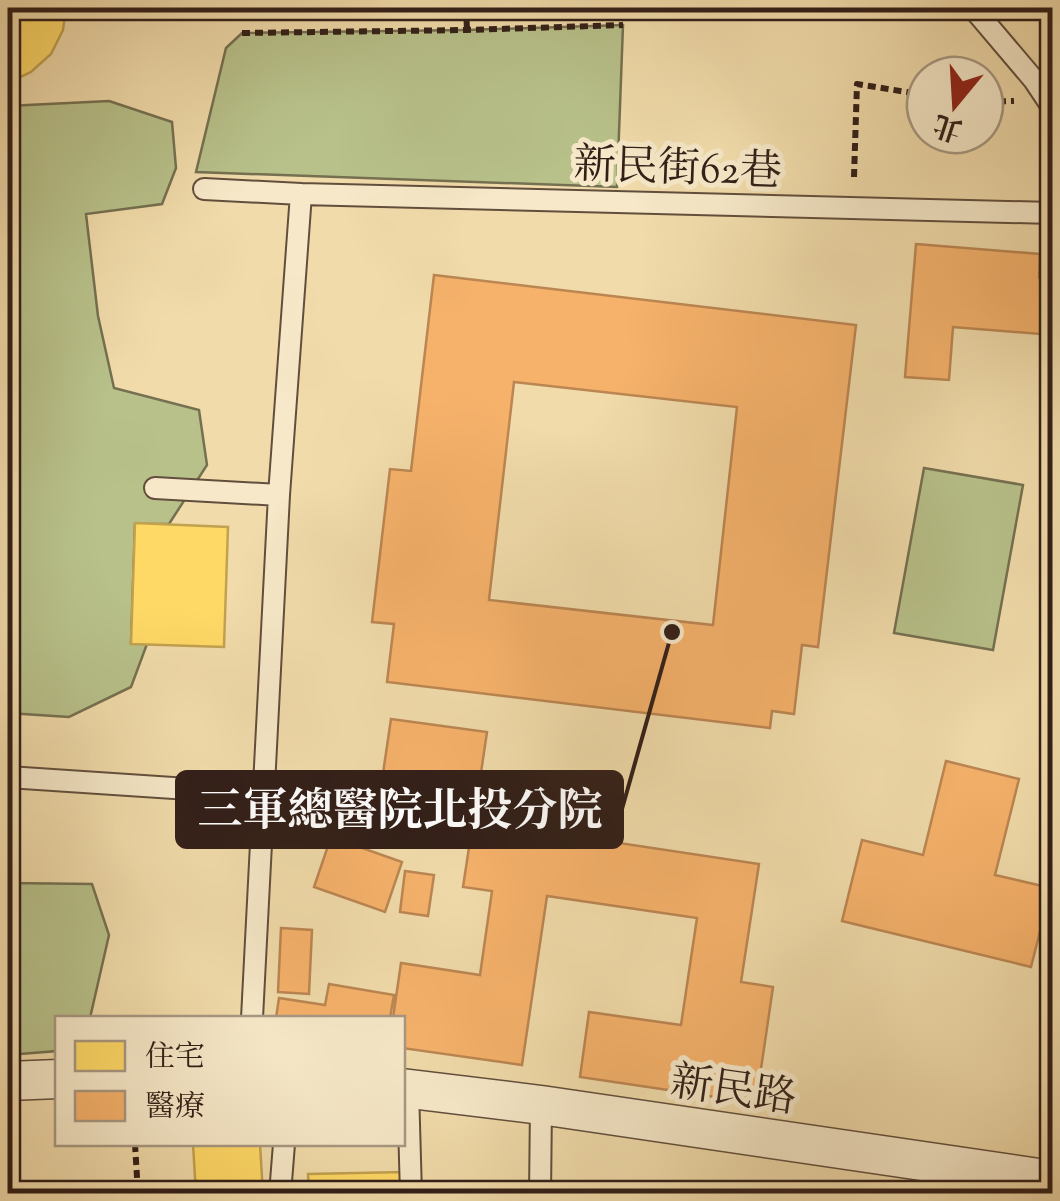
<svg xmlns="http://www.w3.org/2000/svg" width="1060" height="1201" viewBox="0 0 1060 1201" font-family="'Sorts Mill Goudy','Noto Serif TC',serif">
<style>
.green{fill:#b8c18a;stroke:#757051;stroke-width:2.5}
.homes{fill:#ffd966;stroke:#c2a14f;stroke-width:2.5}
.health{fill:#f6b26b;stroke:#bb8652;stroke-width:2.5;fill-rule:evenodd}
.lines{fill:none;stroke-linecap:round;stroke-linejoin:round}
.lane-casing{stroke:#624e3c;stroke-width:24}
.street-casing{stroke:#624e3c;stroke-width:41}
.path{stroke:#321f18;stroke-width:6;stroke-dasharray:8 5;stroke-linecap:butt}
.lane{stroke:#f6e8c8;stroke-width:20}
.street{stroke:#f6e8c8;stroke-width:38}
.labels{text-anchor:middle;stroke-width:10;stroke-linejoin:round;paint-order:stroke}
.street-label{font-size:42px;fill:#321f18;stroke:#f6e8c8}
.leader{fill:none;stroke:#321f18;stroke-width:4}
.callout-dot{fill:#321f18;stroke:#f6e8c8;stroke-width:4}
.callout{fill:#321f18;stroke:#321f18;stroke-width:4}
.callout-label{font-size:45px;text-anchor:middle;font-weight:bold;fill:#fff}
</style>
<rect width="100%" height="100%" fill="#f1dbaa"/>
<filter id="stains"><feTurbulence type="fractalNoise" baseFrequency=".002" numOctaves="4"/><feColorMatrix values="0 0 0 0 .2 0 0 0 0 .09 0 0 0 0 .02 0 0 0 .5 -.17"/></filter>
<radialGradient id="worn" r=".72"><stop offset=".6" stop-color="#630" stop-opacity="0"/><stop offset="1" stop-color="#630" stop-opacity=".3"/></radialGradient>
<path class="green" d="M623,25L617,187L196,172L226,48L242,33L467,30Z
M109,101L172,122L176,168L162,204L86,214L98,316L114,388L199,410L207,465L169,524H135L131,643L147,644L131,687L69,717L8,713V106Z
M924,468L1023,485L993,650L894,633Z
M8,883L92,884L109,935L90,1018H58L57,1051L8,1055Z"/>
<path class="homes" d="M8,8H66L63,30L51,54L31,72L8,83Z
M135,523L228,527L224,647L131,644Z
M193,1144H260L263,1194H196Z
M404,1172V1194H309L308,1174Z"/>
<path class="health" d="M916,244L1040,254L1039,277L1052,278V335L953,327L949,380L905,377Z
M434,275L856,325L818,647L802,645L794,714L772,711L770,728L387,682L394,624L372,622L390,469L411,471ZM514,382L737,407L713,625L489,600Z
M391,719L487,732L478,793L382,780Z
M946,761L1019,779L995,875L1051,888L1031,967L842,921L862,840L923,855Z
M473,821L759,864L741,982L773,987L756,1103L580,1077L589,1012L681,1025L697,918L547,896L522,1065L402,1048V1018H393L401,963L480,975L492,891L463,887Z
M331,837L402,862L385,912L314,887Z
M405,871L434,875L428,916L400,912Z
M281,928L312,930L309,994L278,992Z
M329,984L394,995L390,1018H276L279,998L325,1005Z
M596,1184L641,1187L640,1194H596Z"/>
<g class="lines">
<g class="lane-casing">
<path id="lane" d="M973,8L1034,80L1052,107
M204,189L301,194L1052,213
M155,488L279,495
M8,777L263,794
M252,1018L279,495L301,194
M408,1089L411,1194
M280,1194L284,1144
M540,1194L541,1105"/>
</g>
<g class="street-casing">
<path id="street" d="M8,1081L58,1079
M402,1088L541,1105L1052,1180"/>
</g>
<path class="path" d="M466,8L467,30
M242,33L467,30L623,25
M985,102L1014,101
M854,177L857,84L925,95
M135,1144L138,1194"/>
<use href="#lane" class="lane"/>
<use href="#street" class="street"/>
</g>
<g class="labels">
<g class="street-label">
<text transform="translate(678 166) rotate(2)" y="15">新民街62巷</text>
<text transform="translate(734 1088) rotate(8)" y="15">新民路</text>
</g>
</g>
<path class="leader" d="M672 632L622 809"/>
<circle class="callout-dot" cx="672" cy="632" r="10"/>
<rect class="callout" x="177" y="772" width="445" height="75" rx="10"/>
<g class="callout-label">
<text x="400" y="825">三軍總醫院北投分院</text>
</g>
<rect width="1060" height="1201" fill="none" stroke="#f1dbaa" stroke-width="40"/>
<rect x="10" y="10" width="1040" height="1181" fill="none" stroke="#321f18" stroke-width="5"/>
<rect x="20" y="20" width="1020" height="1161" fill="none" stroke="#321f18" stroke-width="2.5"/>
<rect x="55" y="1016" width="350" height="130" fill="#f6e8c8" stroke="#a89882" stroke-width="2.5"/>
<rect x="75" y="1041" width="50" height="30" fill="#ffd966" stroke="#a89882" stroke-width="2.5"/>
<text x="145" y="1066" font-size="30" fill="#321f18">住宅</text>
<rect x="75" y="1091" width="50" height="30" fill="#f6b26b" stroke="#a89882" stroke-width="2.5"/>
<text x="145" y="1116" font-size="30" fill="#321f18">醫療</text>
<g transform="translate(955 105) rotate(198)"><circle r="48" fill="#f6e8c8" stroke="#a89882" stroke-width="2.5"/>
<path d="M0-8L18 38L0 25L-18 38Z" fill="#8f2418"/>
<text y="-15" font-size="28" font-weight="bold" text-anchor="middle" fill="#321f18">北</text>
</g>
<rect width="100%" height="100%" filter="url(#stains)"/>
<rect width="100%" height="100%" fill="url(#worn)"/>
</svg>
